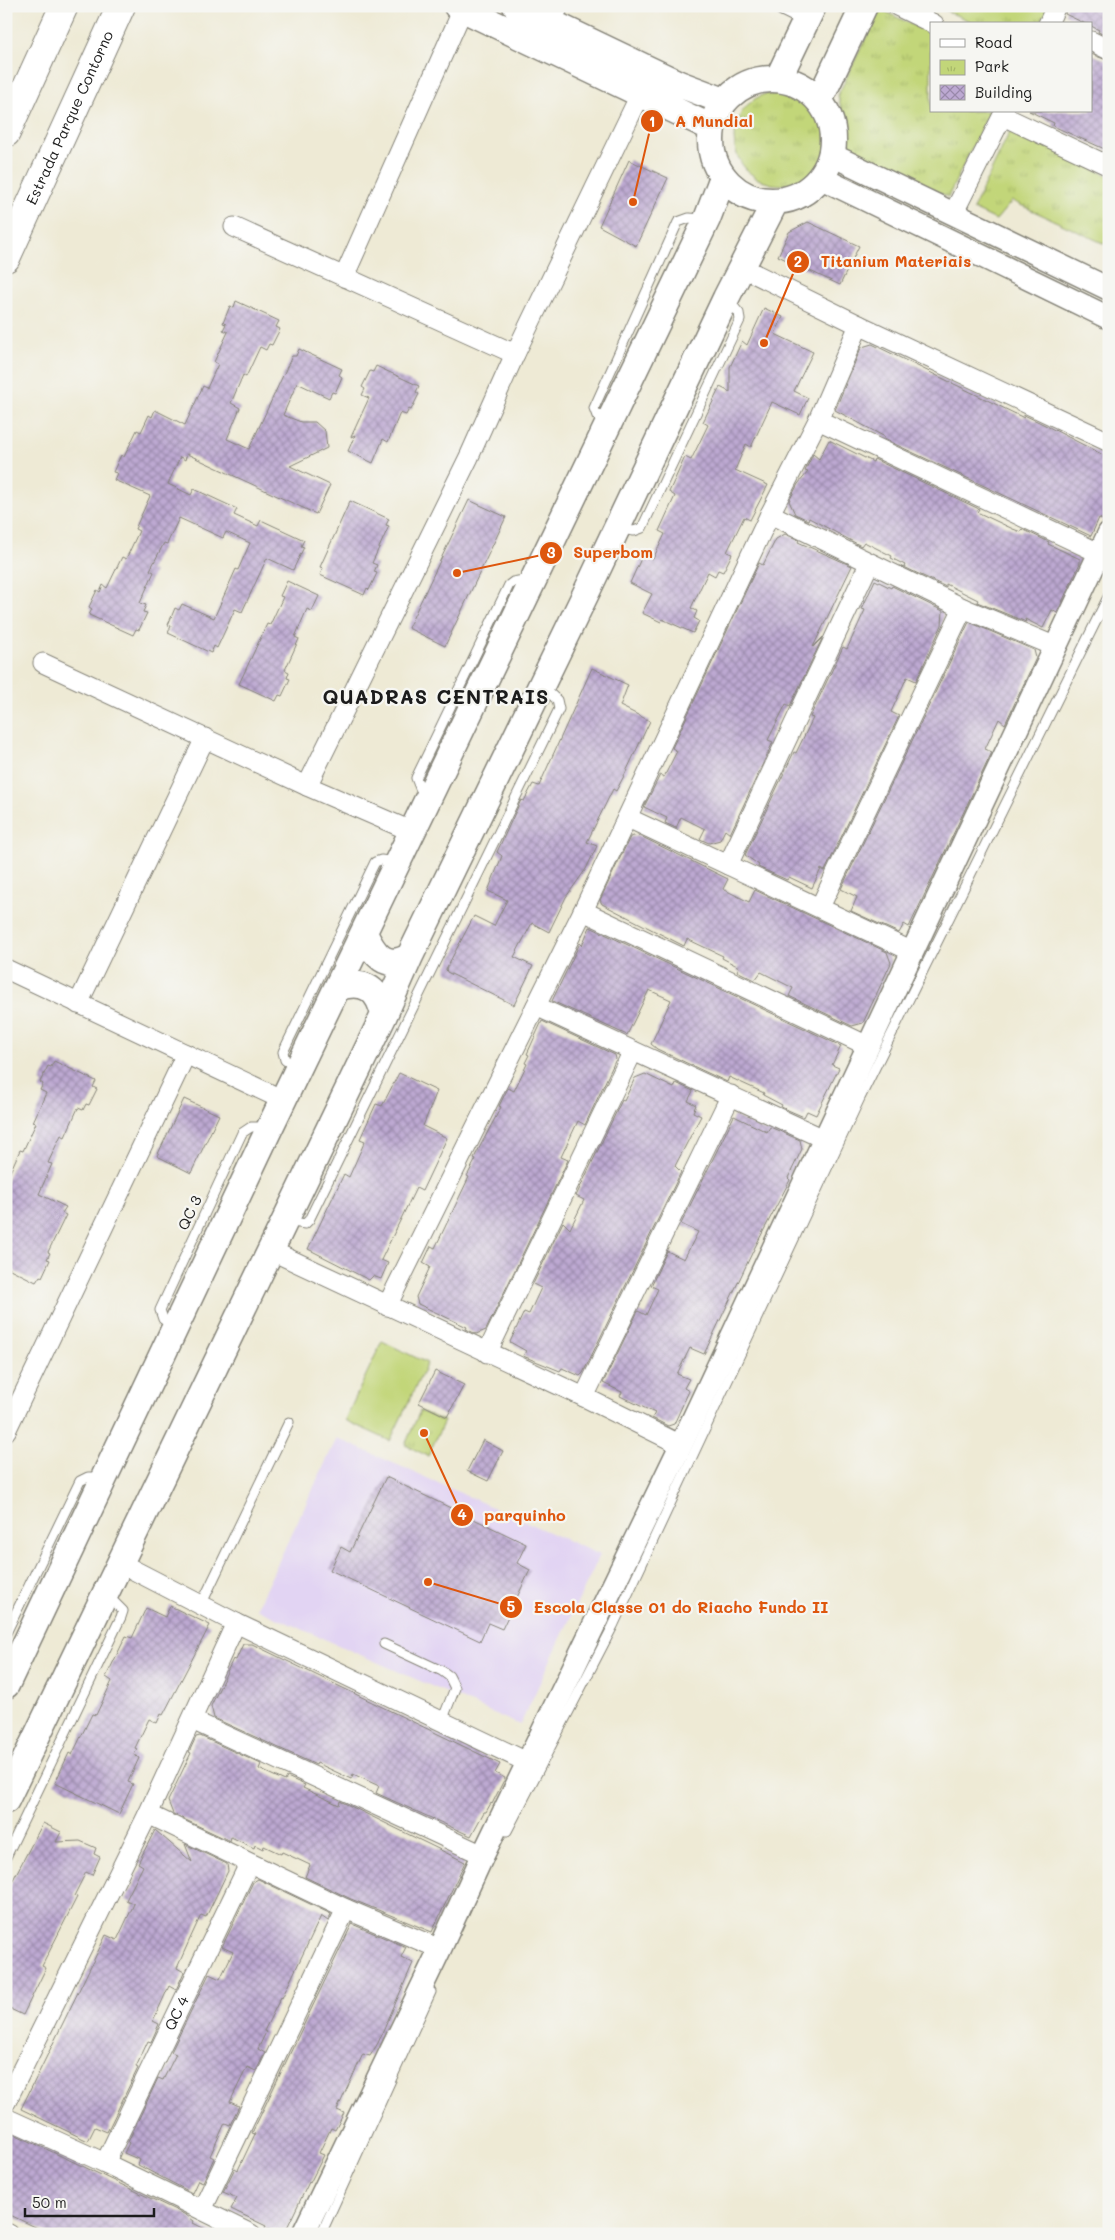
<svg xmlns="http://www.w3.org/2000/svg" width="1115" height="2240" viewBox="0 0 1115 2240" font-family="Mali,sans-serif">
<style>
.built{fill:#e2d4f3}
.grass{fill:#c2d679;stroke:#6f794a}
.park{fill:url(#park-tufts);stroke:#6f794a}
.building{fill:url(#building-cross-hatch)}
.lines{fill:none;stroke-linecap:round;stroke-linejoin:round}
.service-casing{stroke:#858378;stroke-width:11}
.minor-casing{stroke:#858378;stroke-width:21}
.tertiary-casing{stroke:#858378;stroke-width:25}
.secondary-casing{stroke:#858378;stroke-width:29}
.trunk-casing{stroke:#858378;stroke-width:30}
.service{stroke:#fff;stroke-width:9}
.minor{stroke:#fff;stroke-width:19}
.tertiary{stroke:#fff;stroke-width:22}
.secondary{stroke:#fff;stroke-width:26}
.trunk{stroke:#fff;stroke-width:28}
.labels{text-anchor:middle;stroke-width:4.5;stroke-linejoin:round;paint-order:stroke}
.street-label{font-size:15px;fill:#1c1c1c;stroke:#f6f6f2}
.district-label{font-size:20px;font-weight:bold;letter-spacing:1px;fill:#1c1c1c;stroke:#f6f6f2}
.leader{fill:none;stroke:#de560d;stroke-width:2}
.callout-dot{fill:#de560d;stroke:#f6f6f2;stroke-width:2}
.mark-label{font-size:15px;text-anchor:middle;font-weight:bold;fill:#fff}
.callout-label{font-size:16px;text-anchor:middle;font-weight:bold;fill:#de560d;stroke:#f6f6f2;stroke-width:4.5;stroke-linejoin:round;paint-order:stroke}
</style>
<defs>
<pattern id="park-tufts" width="24" height="20" patternUnits="userSpaceOnUse" patternTransform="scale(1.25)"><rect width="24" height="20" fill="#c2d679"/><path d="M3 7l-1-3M5 7V3M7 7l1-3M15 17l-1-3M17 17v-4M19 17l1-3" fill="none" stroke="#a6b768"/></pattern>
<pattern id="building-cross-hatch" width="8" height="8" patternUnits="userSpaceOnUse" patternTransform="scale(1.25)"><rect width="8" height="8" fill="#bda9d2"/><path d="M0 0l8 8M0 8l8-8" fill="none" stroke="#9989aa"/></pattern>
</defs>
<rect width="100%" height="100%" fill="#f6f6f2"/>
<filter id="ink" filterUnits="userSpaceOnUse"><feTurbulence type="fractalNoise" baseFrequency=".02" numOctaves="2"/><feDisplacementMap in="SourceGraphic" scale="10" xChannelSelector="R" yChannelSelector="G"/><feConvolveMatrix kernelMatrix="1 2 1 2 8 2 1 2 1" color-interpolation-filters="sRGB"/></filter>
<filter id="wash" filterUnits="userSpaceOnUse"><feTurbulence type="fractalNoise" baseFrequency=".0096" numOctaves="4" result="noise"/><feDisplacementMap in="SourceGraphic" scale="20" xChannelSelector="R" yChannelSelector="G"/><feGaussianBlur stdDeviation="1.12" result="paint"/><feColorMatrix in="noise" values="0 0 0 0 0 0 0 0 0 0 0 0 0 0 0 0 0 1.4 0 .05"/><feComposite in="paint" operator="in"/></filter>
<g filter="url(#wash)">
<rect width="100%" height="100%" fill="#eeead5"/>
<path class="built" d="M337,1438L600,1555L520,1725L256,1609Z"/>
<path class="grass" d="M382,1341L427,1363L390,1441L345,1420Z"/>
<path class="park" d="M936,6H1051L1043,24H976Z
M880,9L931,34V111H990L948,197L850,148L838,95Z
M734 138a47 47 0 1 1 94 0a47 47 0 1 1-94 0Z
M1011,129L1109,176V246L1012,201L996,220L973,209Z
M420,1411L444,1421L428,1456L405,1445Z"/>
<g id="blocks">
<path class="building" d="M1067,6H1109V37L1098,32L1099,30L1091,26V24H1086L1065,14Z
M1091,54L1109,61V151L1053,126L1054,123L1029,111H1091Z
M629,160L668,178L636,246L599,226Z
M808,222L859,246L840,285L778,256L789,232Z
M236,301L279,321L276,327L280,329L272,345L269,344L266,350L260,347L246,377L243,375L231,403L240,408L227,439L249,449L292,356H296L299,349L342,369L339,375L342,377L335,393L332,392L329,398L297,383L283,415L301,422H315L325,431L327,448L290,466L330,485L316,514L187,454L185,460L180,457L168,484L191,495L194,489L237,509L234,515L258,526L261,520L304,540L301,546L304,547L293,570L267,558L242,612L235,609L217,648L214,646L211,653L168,633L171,626L168,625L175,608L179,610L182,604L214,618L236,569L238,570L250,543L226,532L223,538L179,518L167,544L164,543L150,570L154,572L140,603L146,605L143,612L147,613L139,630L136,629L133,635L89,615L92,609L89,607L97,590L100,592L103,585L107,588L122,557L126,559L139,531L135,529L150,496L114,480L117,473L113,472L121,455L124,457L137,430L141,432L149,415L152,417L155,410L185,425L203,386L207,388L218,364L214,362L228,332L223,330L226,324L223,323L230,306L234,307Z
M764,308L783,317L775,334L813,352L794,391L808,398L800,415L772,402L751,447L746,444L735,470L768,485L750,520L744,517L727,552L732,554L723,572L718,570L715,576L708,572L691,608L697,611L694,618L699,621L693,633L662,619L661,622L642,613L652,594L630,583L643,554L653,559L665,534L659,531L675,496L669,492L685,457L691,460L708,425L703,422L720,387L730,392V367L742,341L747,345Z
M872,344L1024,418V415L1039,422L1109,458V520L1105,521L1099,518L1091,536L884,439L885,437L835,410L860,350L862,347Z
M376,366L419,386L416,392L419,394L411,410L409,409L406,415L400,413L388,442L383,439L373,463L348,451L355,435L351,437L369,398L362,395L365,389L362,387L370,371L373,372Z
M829,440L873,462L874,459L979,509L977,512L1013,529L1021,532L1022,529L1049,542L1048,544L1080,559V563L1057,613L1052,610L1043,628L1025,619L1026,622L977,602L978,600L946,584V587L904,567L905,565L891,558L892,556L864,542L861,546L809,518L808,520L795,514L789,501L798,484L808,472L805,471L813,454L819,459Z
M469,500L506,517L445,646L408,628Z
M350,501L389,519L386,525L389,526L372,563L377,565L374,572L377,573L369,590L367,588L364,595L320,575L323,568L320,567Z
M785,534L799,540L798,542L852,566L813,647L823,637L790,706L786,704L768,740L773,742L730,834L725,830L720,840L709,843L700,839L705,829L681,817L676,828L665,823L667,818L644,807L660,775L664,777L677,751L672,748L759,563L763,565L776,539Z
M875,580L891,588L892,586L943,611L942,625L916,681L907,677L891,712L899,716L825,871L821,869L812,888L789,877L787,880L758,867L759,865L745,855L794,752L796,753L813,718L810,717L843,647L847,649L865,610L862,609Z
M287,581L319,596L312,611L307,609L295,637L299,639L285,670L289,672L287,678L290,679L282,696L279,695L276,701L239,684L267,624L270,625L283,597L280,596Z
M969,622L1034,650L1036,658L1005,724L999,719L985,749L992,752L923,898L909,927L904,924L899,933L851,911L857,897L841,889Z
M592,668L628,685L620,706L650,721L625,774L616,791L613,789L587,842L597,846L586,869L566,897L549,932L532,923L514,957L533,966L514,1005L447,972L446,969L474,916L494,926L507,900L488,891L502,856L497,852L521,800L524,801L533,784L539,786Z
M638,835L728,879L723,889L749,902L755,890L887,952L891,963L863,1023L852,1026L789,996L793,988L761,972L755,980L737,971L739,967L722,958L723,956L687,939L684,946L602,904L600,900L630,837Z
M590,927L841,1046L832,1065L839,1068L816,1115L807,1111L804,1117L781,1107L782,1105L763,1095L764,1093L729,1077L727,1082L657,1049L651,1044L671,1000L649,990L627,1035L552,1001L580,943L582,945Z
M542,1021L615,1055L616,1059L585,1125L578,1121L561,1157L568,1160L486,1330L476,1334L466,1329L467,1327L418,1304L416,1297L430,1267L423,1263L431,1246L435,1248L469,1177L467,1176L476,1159L474,1158L501,1107L499,1106L508,1088L514,1091L527,1064L525,1063L529,1055L527,1054Z
M54,1061L96,1081L93,1087L97,1089L89,1105L86,1104L83,1110L78,1108L65,1137L61,1135L48,1163L52,1164L39,1194L66,1207L62,1213L66,1215L48,1252L50,1253L47,1259L50,1260L42,1277L40,1276L36,1282L6,1267V1181L20,1150L23,1151L36,1123L33,1122L46,1093L40,1090L43,1084L40,1082L48,1066L51,1067Z
M399,1073L437,1091L423,1126L447,1138L422,1191L416,1188L381,1260L388,1263L381,1279L373,1276L369,1280L308,1249L344,1174L349,1177L365,1141L360,1139L376,1104L382,1106Z
M645,1074L674,1088L676,1083L693,1091L688,1101L696,1105L693,1112L701,1116L675,1166L681,1172L583,1373L580,1376L562,1368L560,1371L523,1356L526,1351L510,1342L524,1312L529,1314L541,1288L533,1284L563,1222L570,1229L584,1200L576,1196L622,1100L624,1101L635,1078Z
M184,1099L219,1115L191,1173L157,1156Z
M734,1116L767,1132L770,1127L800,1140L802,1149L788,1178L790,1180L754,1249L704,1354L690,1348L677,1374L689,1379L684,1388L689,1391L674,1424L668,1426L652,1418L655,1413L620,1396L622,1392L603,1383L638,1311L646,1315L658,1289L651,1286L667,1251L684,1259L698,1232L681,1224Z
M435,1371L464,1385L447,1417L419,1403Z
M483,1440L503,1451L488,1481L467,1471Z
M386,1477L526,1544L517,1563L530,1570L502,1629L488,1623L480,1641L330,1570L341,1547L350,1552Z
M170,1606L210,1625L163,1715L161,1714L157,1723L149,1719L135,1748L137,1749L134,1755L139,1758L128,1782L133,1784L119,1814L55,1783L69,1753L72,1755L92,1714L96,1715L112,1681L106,1677L126,1636L132,1638L146,1608L165,1617Z
M243,1644H252L500,1764L495,1773L505,1778L492,1804L491,1803L486,1812H484L471,1836L376,1793L379,1786L353,1774L351,1779L317,1763L316,1765L214,1718L211,1706L233,1659L236,1660Z
M200,1736L261,1764L259,1769L285,1781L287,1777L305,1785L303,1788L339,1805L340,1801L465,1862L432,1932L351,1899L305,1877L310,1865L282,1852L281,1854L264,1846L263,1849L255,1845L254,1848L231,1837L230,1841L173,1814L168,1801L191,1753L189,1752L196,1737Z
M43,1823L61,1832L56,1842L80,1841L96,1848L94,1854L100,1857L92,1875L86,1872L74,1896L77,1897L42,1966L46,1968L23,2015L6,2007V1893Z
M155,1830L192,1862L185,1844L227,1864L228,1871L206,1917L201,1915L189,1941L177,1968L184,1972L176,1990L169,1986L153,2021L159,2024L151,2042L148,2041L136,2067L138,2068L107,2132L95,2127L88,2141L21,2109L106,1935L117,1940L134,1904L126,1900L143,1866L138,1863Z
M258,1879L331,1914L328,1921L321,1916L282,1998L281,1997L264,2031L266,2032L258,2049L265,2053L256,2071L247,2067L230,2102L239,2106L230,2125L225,2123L210,2156L214,2158L203,2182L198,2180L192,2193L138,2165L140,2160L124,2153L129,2143L128,2142L158,2078L163,2080L176,2054L171,2052L209,1974L220,1979L233,1952L222,1947L253,1882Z
M352,1924L406,1947L401,1957L413,1963L378,2043L370,2056L363,2054L337,2110L344,2113L335,2130L331,2128L319,2153L324,2155L310,2183L309,2182L284,2234H277L265,2228L266,2226L231,2209L237,2198L223,2192L235,2168L238,2170L255,2134L252,2133Z
M10,2132L186,2215L194,2221L193,2223L215,2234H50L6,2213V2140Z"/>
</g>
</g>
<g filter="url(#ink)">
<use href="#blocks" fill-opacity="0" stroke="#858378" stroke-width="1"/>
<g class="lines">
<g class="service-casing">
<path id="service" d="M608,421L597,416L594,408L678,222L689,218L704,219
M620,529L634,531L642,528L740,320L739,313L728,300
M427,795L420,788L416,778L509,585L513,582L529,579
M297,1067L285,1060L283,1052L375,862L381,860L395,862
M287,1221L305,1224L309,1220L559,709L557,700L543,687
M173,1326L163,1319L160,1310L242,1133L251,1127H267
M201,1605L289,1422
M6,1633L80,1481L88,1477H100
M384,1644L442,1671L449,1676L455,1688L442,1721
M507,1831L613,1626L860,1098L1109,595
M6,1857L121,1617L123,1611L107,1595
M321,2234L431,1992"/>
</g>
<g class="minor-casing">
<g id="minor">
<path d="M783,6L807,18"/>
<path d="M897,6L934,24"/>
<path d="M551,23L559,6"/>
<path d="M1048,24L1056,6"/>
<path d="M1091,41L1109,50"/>
<path d="M1003,116L1109,166"/>
<path d="M953,214L1005,111"/>
<path d="M234,227L515,354"/>
<path d="M741,267L859,325L1109,442"/>
<path d="M344,277L463,9"/>
<path d="M818,420L1099,553"/>
<path d="M770,514L963,608L1054,646"/>
<path d="M43,663L307,786L413,832"/>
<path d="M307,786L469,457L515,354L640,95"/>
<path d="M628,818L913,952"/>
<path d="M728,865L869,564"/>
<path d="M820,907L963,608"/>
<path d="M583,911L868,1046"/>
<path d="M6,969L283,1100"/>
<path d="M78,1004L205,738"/>
<path d="M536,1006L824,1139"/>
<path d="M270,1250L584,1397L681,1445"/>
<path d="M387,1306L583,911L770,514L818,420L859,325"/>
<path d="M487,1353L633,1051"/>
<path d="M584,1397L731,1095"/>
<path d="M6,1431L186,1054"/>
<path d="M120,1563L236,1623L529,1763"/>
<path d="M192,1720L483,1855"/>
<path d="M148,1814L346,1909L440,1949"/>
<path d="M6,2102L148,1814L236,1623"/>
<path d="M6,2118L105,2163L251,2234"/>
<path id="s1" d="M105,2163L249,1864"/>
<path d="M202,2210L346,1909"/>
<path d="M6,2233L9,2234"/>
</g>
</g>
<g class="tertiary-casing">
<path id="tertiary" d="M832,155L1109,289
M821,178L1109,318
M303,2234L440,1949L483,1855L681,1445L1109,533"/>
</g>
<g class="secondary-casing">
<path id="secondary" d="M457,6L712,128
M516,6L679,84L724,101
M711 140a61 61 0 1 1 122 0a61 61 0 1 1-122 0Z
M778,79L813,6
M819,101L864,6
M364,933C374,955 386,971 410,956
M339,987C365,979 379,990 384,1015
M6,1685L270,1127L707,219L723,177
M6,1800L384,1015L410,956L588,589L726,298L775,202"/>
</g>
<g class="trunk-casing">
<g id="trunk">
<path d="M6,133L64,6"/>
<path id="s2" d="M6,258L121,6"/>
</g>
</g>
<use href="#service" class="service"/>
<use href="#minor" class="minor"/>
<use href="#tertiary" class="tertiary"/>
<use href="#secondary" class="secondary"/>
<use href="#trunk" class="trunk"/>
</g>
</g>
<g class="labels">
<g class="street-label">
<text dy="5" stroke="none"><textPath href="#s2" startOffset="154">Estrada Parque Contorno</textPath></text>
<text transform="translate(190 1213) rotate(-65)" y="5">QC 3</text>
<text dy="5" stroke="none"><textPath href="#s1" startOffset="166">QC 4</textPath></text>
</g>
<g class="district-label">
<text x="436" y="704">QUADRAS CENTRAIS</text>
</g>
</g>
<path class="leader" d="M633 202L652 121M764 343L798 262M457 573L551 553M424 1433L462 1515M428 1582L511 1607"/>
<g class="callout-dot">
<circle cx="633" cy="202" r="5"/>
<circle cx="764" cy="343" r="5"/>
<circle cx="457" cy="573" r="5"/>
<circle cx="424" cy="1433" r="5"/>
<circle cx="428" cy="1582" r="5"/>
<circle cx="652" cy="121" r="12"/>
<circle cx="798" cy="262" r="12"/>
<circle cx="551" cy="553" r="12"/>
<circle cx="462" cy="1515" r="12"/>
<circle cx="511" cy="1607" r="12"/>
</g>
<g class="mark-label">
<text x="652" y="127">1</text>
<text x="798" y="267">2</text>
<text x="551" y="558">3</text>
<text x="462" y="1520">4</text>
<text x="511" y="1612">5</text>
</g>
<g class="callout-label">
<text x="714" y="127">A Mundial</text>
<text x="896" y="267">Titanium Materiais</text>
<text x="613" y="558">Superbom</text>
<text x="525" y="1521">parquinho</text>
<text x="681" y="1613">Escola Classe 01 do Riacho Fundo II</text>
</g>
<rect width="1115" height="2240" fill="none" stroke="#f6f6f2" stroke-width="25"/>
<rect x="930" y="22" width="162" height="90" fill="#f6f6f2" stroke="#9f9f9c"/>
<rect x="940" y="39" width="25" height="8" fill="#ffffff" stroke="#9f9f9c"/>
<text x="975" y="48" font-size="15" fill="#1c1c1c">Road</text>
<rect x="940" y="60" width="25" height="15" fill="url(#park-tufts)" stroke="#9f9f9c"/>
<text x="975" y="72" font-size="15" fill="#1c1c1c">Park</text>
<rect x="940" y="85" width="25" height="15" fill="url(#building-cross-hatch)" stroke="#9f9f9c"/>
<text x="975" y="98" font-size="15" fill="#1c1c1c">Building</text>
<path d="M25 2208v8h129v-8" fill="none" stroke="#1c1c1c" stroke-width="2.5"/>
<text x="32" y="2208" font-size="15" fill="#1c1c1c" stroke="#f6f6f2" stroke-width="4" paint-order="stroke">50 m</text>
</svg>
